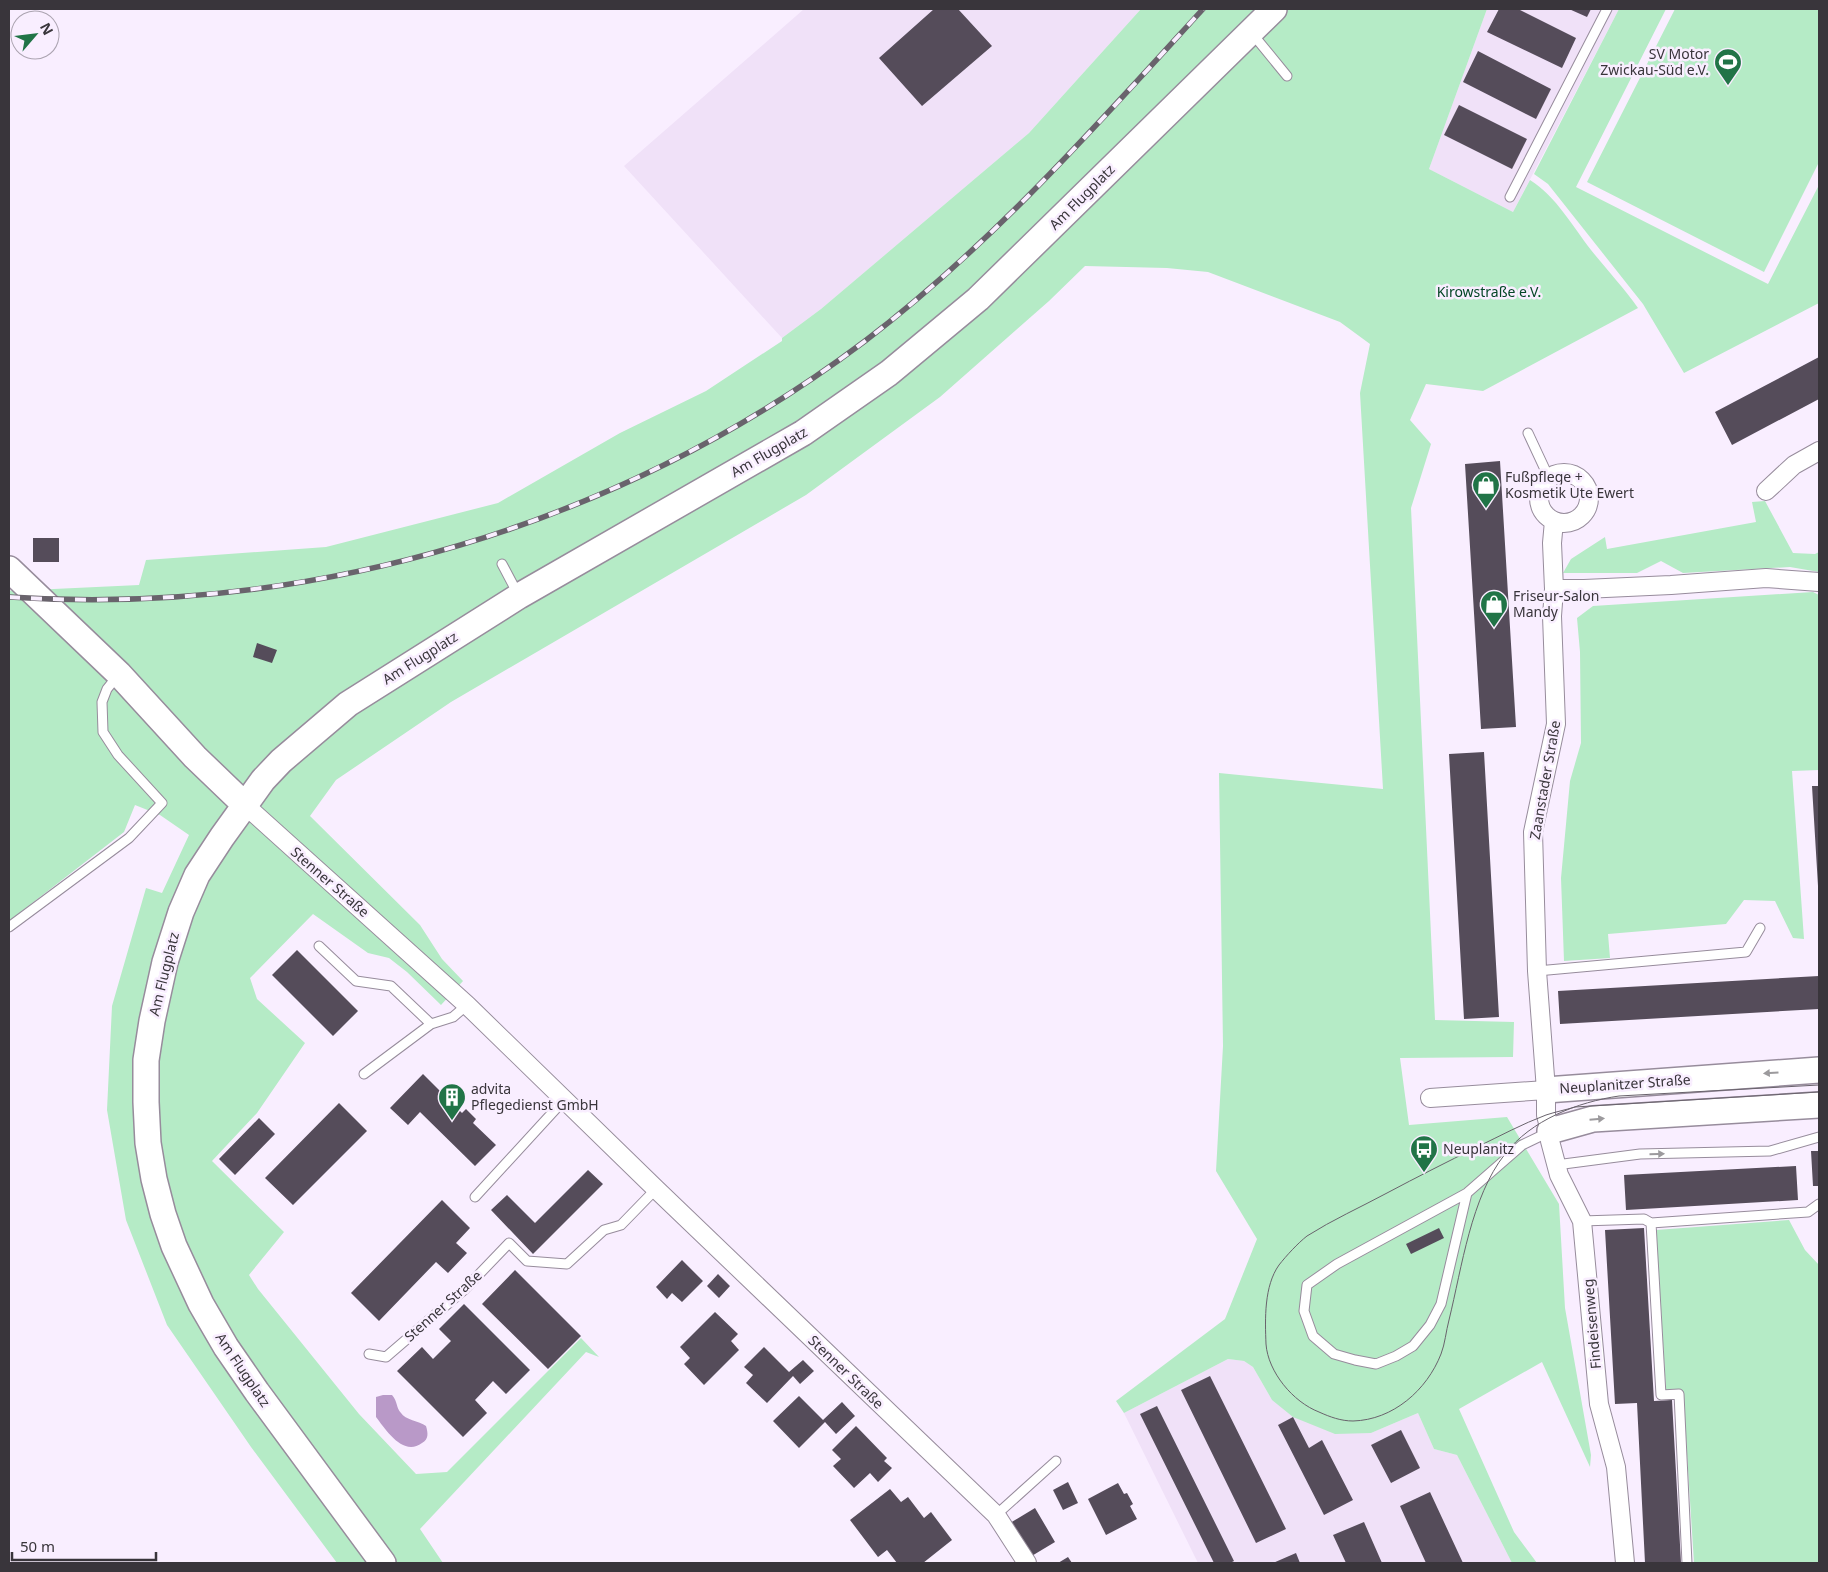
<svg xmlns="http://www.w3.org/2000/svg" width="1828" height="1572" viewBox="0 0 1828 1572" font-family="'Noto Sans',sans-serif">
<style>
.built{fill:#f0e1f8}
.green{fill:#b5ebc6}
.water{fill:#b999c8}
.building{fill:#554c5a}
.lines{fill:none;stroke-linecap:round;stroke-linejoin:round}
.lane-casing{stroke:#978c9c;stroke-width:11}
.street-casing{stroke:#978c9c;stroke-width:20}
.secondary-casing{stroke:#978c9c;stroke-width:28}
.lane{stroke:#fff;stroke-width:9}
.street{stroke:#fff;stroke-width:18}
.secondary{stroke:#fff;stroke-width:25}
.tram{stroke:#69636c;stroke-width:1}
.rail-casing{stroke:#69636c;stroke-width:5.5}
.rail{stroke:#f9eeff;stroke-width:4;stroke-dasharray:11;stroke-linecap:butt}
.oneway{fill:#9c9a9d}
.labels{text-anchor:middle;stroke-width:5;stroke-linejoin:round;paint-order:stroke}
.poi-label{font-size:14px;fill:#39353b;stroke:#f9eeff;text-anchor:start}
.street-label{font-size:14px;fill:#39353b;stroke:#f9eeff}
.park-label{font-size:14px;fill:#044626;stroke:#f9eeff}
</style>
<rect width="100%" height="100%" fill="#f9eeff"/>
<path class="built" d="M804,9H1141L1029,133L821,309L782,338L624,166Z
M1487,9H1619L1513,212L1429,169Z
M1228,1359L1244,1361L1253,1367L1272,1400L1371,1433L1418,1413L1434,1449L1457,1455L1512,1563H1198L1124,1413Z"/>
<path class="green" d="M1141,9H1487L1429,169L1513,212L1530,180C1556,196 1573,227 1591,250C1607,270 1624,288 1638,308L1483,391L1426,384L1410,420L1431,444L1411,508L1435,1020L1514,1022L1513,1057L1400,1058L1409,1125L1507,1117L1559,1204L1565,1308L1591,1455L1590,1467L1542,1362L1459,1409L1514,1532L1537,1563H1512L1457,1455L1434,1449L1418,1413L1371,1433L1335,1434L1293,1417L1272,1400L1253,1367L1244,1361L1228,1359L1124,1413L1116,1401L1225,1319L1257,1239L1216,1171L1223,1046L1219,773L1383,789L1360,393L1370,344L1340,322L1208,272L1167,268L1085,266L1049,301L940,397L806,495L451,702L336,780L310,816L420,925L442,959L463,981L441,1005L407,972L389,958L368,953L313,914L250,978L257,999L305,1043L257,1113L212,1161L284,1232L249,1275L258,1289L359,1414L416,1474L447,1472L581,1338L599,1357L586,1352L420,1529L443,1563H337L251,1447L167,1325L126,1220L107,1110L112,1006L146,888L162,893L189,835L160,815L135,805L124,832L9,921V589L11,591L139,585L146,560L326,547L498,503L620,433L706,391L782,341V338L821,309L1029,133Z
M1619,9H1666L1576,187L1768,284L1819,185V303L1684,373L1643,304L1548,184L1534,174Z
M1675,9H1819V162L1764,272L1587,182Z
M1765,501L1793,553L1815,554L1819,552V572L1790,567L1683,573L1661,561L1637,573H1563L1571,559L1605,537L1607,549L1756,522L1752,502Z
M1813,592L1819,595V770L1792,771L1804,939L1793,938L1775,901L1744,900L1726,924L1608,934L1610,958L1564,961L1561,878L1570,781L1581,743L1580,652L1577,618L1593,606Z
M1789,1220L1805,1250L1819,1265V1563H1694L1683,1391H1666L1656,1230Z"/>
<path class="water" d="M383,1395H392C398,1402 396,1408 401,1413C405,1420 419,1421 426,1426C428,1433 429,1439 422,1443C403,1457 386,1430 376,1417V1397Z"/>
<path class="building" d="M934,9H958L992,46L922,106L879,58Z
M1499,9H1518L1576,38L1562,68L1487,32Z
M1569,9H1591L1587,17Z
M1478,51L1551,89L1536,119L1463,82Z
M1459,105L1527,139L1512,169L1444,135Z
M1819,357V399L1732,445L1715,412Z
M1500,461L1516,727L1481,729L1465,464Z
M33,538H59V562H33Z
M257,643L277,650L272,663L253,657Z
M1484,752L1499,1017L1464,1019L1449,754Z
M1812,786H1819V886H1818Z
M297,950L358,1011L333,1036L272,975Z
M1819,976V1009L1560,1024L1558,991Z
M423,1074L462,1113L466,1109L476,1119L473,1123L496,1145L475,1166L420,1112L408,1125L390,1108Z
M339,1103L367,1131L293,1205L265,1178Z
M259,1118L275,1134L235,1175L219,1159Z
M1811,1151H1819V1186H1813Z
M1796,1166L1798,1200L1626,1210L1624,1175Z
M588,1170L603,1184L533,1254L491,1210L507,1195L535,1223Z
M442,1200L470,1228L456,1243L467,1253L448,1273L436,1262L379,1321L351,1293Z
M1439,1228L1444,1238L1411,1254L1406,1244Z
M1644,1228L1654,1401L1672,1400L1681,1563H1645L1637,1403L1615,1404L1605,1230Z
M682,1260L703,1281L682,1302L672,1293L667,1299L656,1287Z
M515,1270L581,1336L548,1369L482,1304Z
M718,1274L730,1286L719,1298L707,1286Z
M464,1304L530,1370L506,1394L493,1381L475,1400L487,1413L463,1437L397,1371L422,1347L433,1359L451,1341L439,1329Z
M715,1312L738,1334L731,1341L739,1350L704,1385L684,1364L690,1358L680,1347Z
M764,1347L789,1372L803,1360L814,1371L800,1384L793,1376L767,1403L746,1383L753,1375L744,1367Z
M1210,1376L1286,1529L1256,1543L1181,1390Z
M799,1396L823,1420L842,1402L855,1416L836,1434L825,1422L799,1448L773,1421Z
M1157,1406L1234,1561L1230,1563H1214L1140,1414Z
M1293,1417L1309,1448L1322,1440L1353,1500L1324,1515L1278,1425Z
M856,1426L887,1458L884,1461L892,1468L878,1482L870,1473L854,1488L833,1466L841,1459L832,1450Z
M1401,1430L1420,1468L1391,1483L1371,1445Z
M1068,1482L1078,1503L1063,1510L1053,1490Z
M1118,1483L1124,1494L1127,1493L1133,1504L1130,1506L1137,1519L1106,1535L1088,1499Z
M890,1489L901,1502L908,1497L924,1518L931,1512L952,1540L923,1563H897L887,1550L878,1557L850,1520Z
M1430,1492L1463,1563H1426L1400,1506Z
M1035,1508L1055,1542L1030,1557L1010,1523Z
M1364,1522L1382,1563H1346L1333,1535Z
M1296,1553L1300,1563H1273Z
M1068,1557L1072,1563H1058Z"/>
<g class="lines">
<g class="lane-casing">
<path id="lane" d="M1251,32L1287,76
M1510,197L1607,9
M1528,433L1549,478
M502,564L519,596
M9,927L129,838L162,803L118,755L103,732L102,702L107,689L119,674
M319,946L356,981L391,986L431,1024
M1537,971L1746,952L1760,928
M364,1074L431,1024L453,1017L467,1005
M1556,1165L1640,1154L1770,1151L1819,1137
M1467,1193L1441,1304L1430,1325L1413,1346L1396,1356L1376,1364L1355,1360L1334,1354L1313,1336L1304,1311L1307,1285L1337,1264L1467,1193L1522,1145L1549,1132
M475,1197L564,1100
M1582,1221L1644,1219L1651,1223L1808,1212L1819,1204
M1651,1223L1661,1395L1679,1394L1687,1563
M369,1354L386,1357L465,1289L509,1243L527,1261L567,1264L604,1230L621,1225L656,1189
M996,1515L1056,1461"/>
</g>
<g class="street-casing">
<path id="street" d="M1539 498a25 25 0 1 1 50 0a25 25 0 1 1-50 0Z
M1766,491L1794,465L1819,451
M1554,521L1552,543L1554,589L1552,616L1556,724L1533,832L1537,971L1546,1090V1115L1550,1131V1141L1559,1175L1582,1221L1599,1404L1616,1467L1625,1563
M1554,589H1584L1671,585L1766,578L1819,582
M245,805L467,1005L656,1189L996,1515L1027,1563
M1430,1098L1546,1090"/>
</g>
<g class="secondary-casing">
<path id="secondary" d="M9,569L119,674L195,757L245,805
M1546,1090L1819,1070
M1550,1131L1593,1119L1819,1105
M383,1563L257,1392L226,1347L201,1304L174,1246L163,1214L154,1179L148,1143L146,1102V1060L152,1021L165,962L181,912L197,875L222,837L263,780L281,761L348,704L519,596L803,433L889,373L978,299L1274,9"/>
</g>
<use href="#lane" class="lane"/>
<use href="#street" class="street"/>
<use href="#secondary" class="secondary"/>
<path class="tram" d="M1819,1085L1619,1096C1578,1102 1531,1120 1505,1154C1471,1197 1462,1267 1449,1320C1446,1331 1445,1344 1441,1354C1427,1390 1393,1420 1353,1421C1341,1421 1330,1417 1319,1412C1293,1402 1268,1372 1266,1344C1265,1319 1264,1286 1279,1265C1286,1256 1298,1243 1307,1236C1332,1220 1361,1207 1387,1193C1417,1177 1447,1162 1477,1147C1500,1136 1522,1124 1546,1115C1555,1112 1565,1110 1575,1107L1819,1092"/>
<g class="rail-casing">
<path id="rail" d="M9,597C313,617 622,524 865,341C991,245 1097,125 1203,9"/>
</g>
<use href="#rail" class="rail"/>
</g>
<defs><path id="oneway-solid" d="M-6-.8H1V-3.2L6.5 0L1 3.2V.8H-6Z" transform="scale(1.25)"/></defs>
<g class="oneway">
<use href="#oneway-solid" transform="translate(1771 1073) rotate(176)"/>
<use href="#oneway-solid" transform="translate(1597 1119) rotate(-5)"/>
<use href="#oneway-solid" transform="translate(1657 1154) rotate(-1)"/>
</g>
<defs>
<g id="stadium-pin" transform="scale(1.4375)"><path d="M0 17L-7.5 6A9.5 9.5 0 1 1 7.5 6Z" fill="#217447" stroke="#f9eeff"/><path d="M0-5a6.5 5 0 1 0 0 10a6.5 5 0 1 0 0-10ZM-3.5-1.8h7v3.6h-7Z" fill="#fff"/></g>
<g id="shop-pin" transform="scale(1.4375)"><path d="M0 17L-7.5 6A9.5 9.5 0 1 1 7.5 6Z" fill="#217447" stroke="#f9eeff"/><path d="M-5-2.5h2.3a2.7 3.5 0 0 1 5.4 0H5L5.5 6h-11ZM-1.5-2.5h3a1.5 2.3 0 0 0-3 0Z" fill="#fff"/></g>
<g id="building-pin" transform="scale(1.4375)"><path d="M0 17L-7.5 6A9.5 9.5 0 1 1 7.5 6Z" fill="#217447" stroke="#f9eeff"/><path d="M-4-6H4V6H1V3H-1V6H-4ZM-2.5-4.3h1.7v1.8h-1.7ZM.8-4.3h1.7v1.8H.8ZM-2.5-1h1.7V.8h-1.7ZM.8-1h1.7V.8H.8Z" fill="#fff"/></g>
<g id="bus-pin" transform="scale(1.4375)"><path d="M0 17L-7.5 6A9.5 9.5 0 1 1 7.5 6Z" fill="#217447" stroke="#f9eeff"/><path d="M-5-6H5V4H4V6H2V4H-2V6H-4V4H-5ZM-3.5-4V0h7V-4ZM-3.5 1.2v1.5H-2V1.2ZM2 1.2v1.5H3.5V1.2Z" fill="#fff"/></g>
</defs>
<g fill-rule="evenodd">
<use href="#stadium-pin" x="1728" y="62"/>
<use href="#shop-pin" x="1486" y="485"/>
<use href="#shop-pin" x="1494" y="604"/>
<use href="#building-pin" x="452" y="1097"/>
<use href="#bus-pin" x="1424" y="1149"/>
</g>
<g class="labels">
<g class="poi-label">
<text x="1709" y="59" text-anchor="end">SV Motor<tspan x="1709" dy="16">Zwickau-Süd e.V.</tspan></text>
<text x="1505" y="482">Fußpflege +<tspan x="1505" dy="16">Kosmetik Ute Ewert</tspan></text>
<text x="1513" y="601">Friseur-Salon<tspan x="1513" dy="16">Mandy</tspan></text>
<text x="471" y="1094">advita<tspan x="471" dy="16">Pflegedienst GmbH</tspan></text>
<text x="1443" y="1154">Neuplanitz</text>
</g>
<g class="street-label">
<text transform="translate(1082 197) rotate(-45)" y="5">Am Flugplatz</text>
<text transform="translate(769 452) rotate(-30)" y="5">Am Flugplatz</text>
<text transform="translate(420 658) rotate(-32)" y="5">Am Flugplatz</text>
<text transform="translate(1545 780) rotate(-80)" y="5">Zaanstader Straße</text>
<text transform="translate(330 882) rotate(41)" y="5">Stenner Straße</text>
<text transform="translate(164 974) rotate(-76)" y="5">Am Flugplatz</text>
<text transform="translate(1625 1084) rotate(-4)" y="5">Neuplanitzer Straße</text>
<text transform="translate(443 1306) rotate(-42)" y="5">Stenner Straße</text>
<text transform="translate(1592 1324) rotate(-95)" y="5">Findeisenweg</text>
<text transform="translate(243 1370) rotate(56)" y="5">Am Flugplatz</text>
<text transform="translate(846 1372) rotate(44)" y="5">Stenner Straße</text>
</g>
<g class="park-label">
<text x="1489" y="297">Kirowstraße e.V.</text>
</g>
</g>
<rect width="1828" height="1572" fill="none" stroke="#39353b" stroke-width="20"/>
<g transform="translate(35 35) rotate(62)"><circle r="24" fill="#f9eeff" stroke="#aca4b1"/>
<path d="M0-4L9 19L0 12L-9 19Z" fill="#217447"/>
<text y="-8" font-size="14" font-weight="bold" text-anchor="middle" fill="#39353b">N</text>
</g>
<path d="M12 1552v8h144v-8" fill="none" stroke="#39353b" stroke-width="2.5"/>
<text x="20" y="1552" font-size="15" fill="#39353b" stroke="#f9eeff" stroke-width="4" paint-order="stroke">50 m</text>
</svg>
